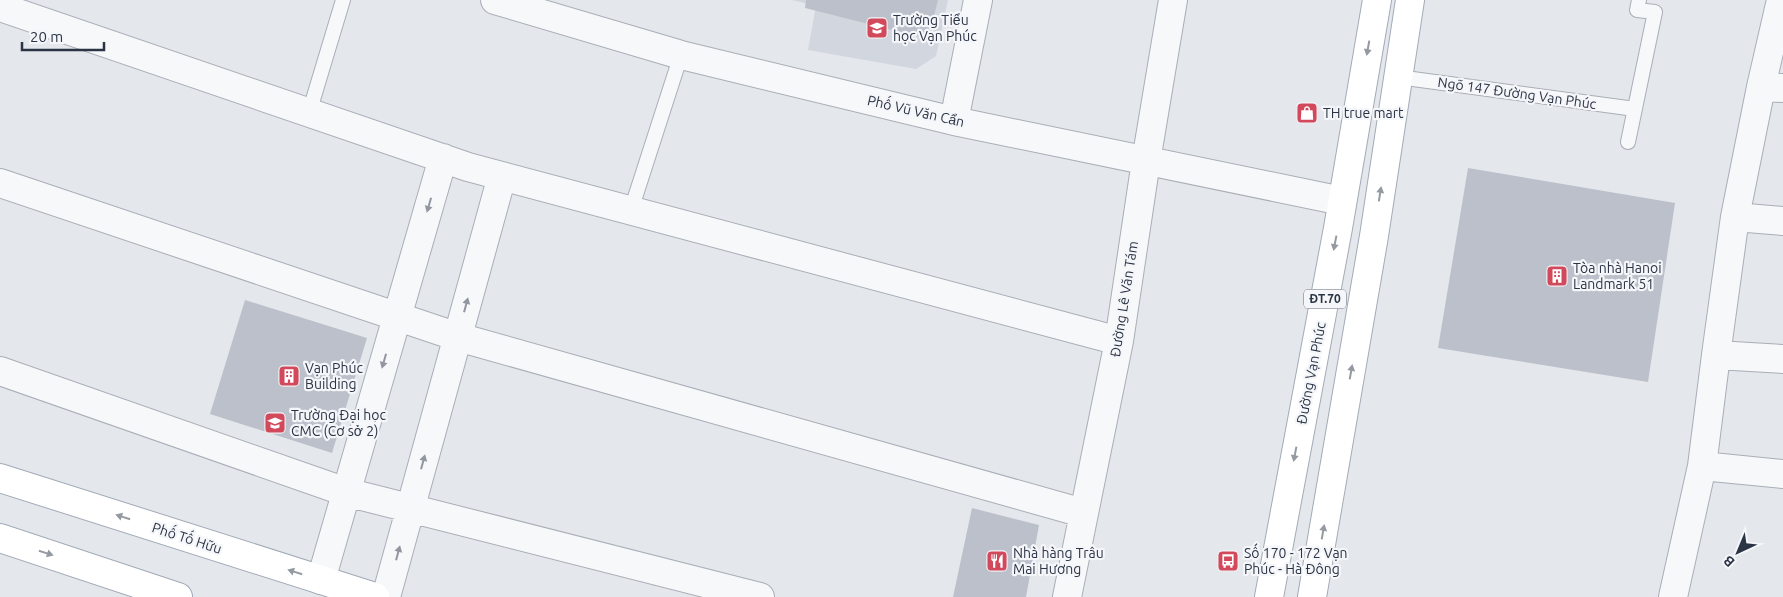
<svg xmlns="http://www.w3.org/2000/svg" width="1783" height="597" viewBox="0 0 1783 597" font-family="Ubuntu,sans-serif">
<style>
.built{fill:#d2d6de}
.building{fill:#bbc0ca}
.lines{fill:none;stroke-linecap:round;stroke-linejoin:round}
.service-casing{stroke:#a9aeb7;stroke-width:16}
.minor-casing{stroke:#a9aeb7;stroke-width:30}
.primary-casing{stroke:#a3abb8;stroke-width:30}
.service{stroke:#f7f8fa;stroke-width:14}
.minor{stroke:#f7f8fa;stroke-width:28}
.primary{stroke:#fff;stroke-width:28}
.oneway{fill:#959aa2}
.oneway2{fill:#9196a0}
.labels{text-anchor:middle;stroke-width:4.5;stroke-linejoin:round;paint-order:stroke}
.shield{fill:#f4f6f9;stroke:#676e7b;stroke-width:1}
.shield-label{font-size:12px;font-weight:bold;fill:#2b3445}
.poi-label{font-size:14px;fill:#2b3445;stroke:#f4f6f9;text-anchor:start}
.street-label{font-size:14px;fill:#2b3445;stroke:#f4f6f9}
</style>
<rect width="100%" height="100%" fill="#e4e7ec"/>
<path class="built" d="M792,0H948L936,56L916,69L808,50L816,6Z"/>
<path class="building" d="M806,0H938L928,39L805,8Z
M1468,168L1675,203L1648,382L1438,348Z
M245,300L367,338L332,453L210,414Z
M972,508L1039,525L1026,597H953Z"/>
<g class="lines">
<g class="service-casing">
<path id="service" d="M1398,77L1635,109
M309,113L343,0
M1628,142L1655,12L1637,10L1639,0
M631,210L681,55"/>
</g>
<g class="minor-casing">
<path id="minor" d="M495,0L681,55L954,121L1342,201
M0,7L468,167L1119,341
M1761,87L1781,0
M954,121L978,0
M0,183L458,337L1083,513
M1735,217L1783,221
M1716,355L1735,217L1761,87L1783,88
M0,371L346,492L760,597
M1702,466L1716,355L1783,359
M321,580L443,158
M386,597L502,176
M1067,597L1119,341L1146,161L1173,0
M1673,597L1702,466L1783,474"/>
</g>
<g class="primary-casing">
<path id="primary" d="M0,478L375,597
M0,538L178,597
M1269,597L1338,228L1377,0
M1312,597L1374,236L1410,0"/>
</g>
<use href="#service" class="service"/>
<use href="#minor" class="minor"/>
<use href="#primary" class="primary"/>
</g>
<defs><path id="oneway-solid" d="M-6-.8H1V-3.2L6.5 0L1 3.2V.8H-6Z" transform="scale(1.25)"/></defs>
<g class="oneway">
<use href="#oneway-solid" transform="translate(1368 48) rotate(100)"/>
<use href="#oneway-solid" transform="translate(1380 194) rotate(-81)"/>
<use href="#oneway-solid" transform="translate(1335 243) rotate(101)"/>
<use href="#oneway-solid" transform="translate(1351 372) rotate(-80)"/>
<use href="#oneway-solid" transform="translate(1295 454) rotate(101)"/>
<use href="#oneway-solid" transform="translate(123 517) rotate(-162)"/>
<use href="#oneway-solid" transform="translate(1323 532) rotate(-80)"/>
<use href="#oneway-solid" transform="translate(46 553) rotate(18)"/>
<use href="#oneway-solid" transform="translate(295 572) rotate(-162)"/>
</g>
<g class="oneway2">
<use href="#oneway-solid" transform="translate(429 205) rotate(106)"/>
<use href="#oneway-solid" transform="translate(466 305) rotate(-75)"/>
<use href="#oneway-solid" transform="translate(384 361) rotate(106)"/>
<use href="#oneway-solid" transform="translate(423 462) rotate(-75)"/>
<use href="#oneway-solid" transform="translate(398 553) rotate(-75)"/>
</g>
<defs>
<g id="school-square" transform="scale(1.125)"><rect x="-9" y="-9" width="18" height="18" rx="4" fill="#d1495b" stroke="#f4f6f9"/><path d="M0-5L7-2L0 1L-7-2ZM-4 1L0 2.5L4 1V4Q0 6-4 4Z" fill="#fff"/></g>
<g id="shop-square" transform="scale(1.125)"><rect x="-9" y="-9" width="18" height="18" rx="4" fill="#d1495b" stroke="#f4f6f9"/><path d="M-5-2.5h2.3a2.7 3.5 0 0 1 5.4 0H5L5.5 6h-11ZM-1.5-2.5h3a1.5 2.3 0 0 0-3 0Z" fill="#fff"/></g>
<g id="building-square" transform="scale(1.125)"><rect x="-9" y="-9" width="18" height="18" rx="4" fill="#d1495b" stroke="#f4f6f9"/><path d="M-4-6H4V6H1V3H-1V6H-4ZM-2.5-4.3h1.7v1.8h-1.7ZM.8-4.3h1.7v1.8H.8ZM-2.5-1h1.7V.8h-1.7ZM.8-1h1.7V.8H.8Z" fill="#fff"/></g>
<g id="university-square" transform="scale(1.125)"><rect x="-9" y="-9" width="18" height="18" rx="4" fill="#d1495b" stroke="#f4f6f9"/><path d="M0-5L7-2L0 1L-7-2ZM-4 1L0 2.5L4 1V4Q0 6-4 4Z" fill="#fff"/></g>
<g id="restaurant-square" transform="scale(1.125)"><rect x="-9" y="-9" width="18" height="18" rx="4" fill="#d1495b" stroke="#f4f6f9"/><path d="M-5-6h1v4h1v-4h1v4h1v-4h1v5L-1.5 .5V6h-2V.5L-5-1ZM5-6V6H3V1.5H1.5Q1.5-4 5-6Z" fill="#fff"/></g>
<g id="bus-square" transform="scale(1.125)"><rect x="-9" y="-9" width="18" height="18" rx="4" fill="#d1495b" stroke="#f4f6f9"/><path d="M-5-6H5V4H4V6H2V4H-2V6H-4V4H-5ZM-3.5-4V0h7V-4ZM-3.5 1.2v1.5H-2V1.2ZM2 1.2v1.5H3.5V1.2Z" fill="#fff"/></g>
</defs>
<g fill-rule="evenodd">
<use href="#school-square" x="877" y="28"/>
<use href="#shop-square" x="1307" y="113"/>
<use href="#building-square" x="1557" y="276"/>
<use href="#building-square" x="289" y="376"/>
<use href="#university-square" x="275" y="423"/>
<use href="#restaurant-square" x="997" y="561"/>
<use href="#bus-square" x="1228" y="561"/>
</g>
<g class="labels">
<rect class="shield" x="1304" y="289.5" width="42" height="19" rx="4"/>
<g class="shield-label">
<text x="1325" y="303">ĐT.70</text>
</g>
<g class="poi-label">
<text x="893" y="25">Trường Tiểu<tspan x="893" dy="16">học Vạn Phúc</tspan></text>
<text x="1323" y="118">TH true mart</text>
<text x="1573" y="273">Tòa nhà Hanoi<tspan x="1573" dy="16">Landmark 51</tspan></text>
<text x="305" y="373">Vạn Phúc<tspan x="305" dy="16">Building</tspan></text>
<text x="291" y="420">Trường Đại học<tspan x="291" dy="16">CMC (Cơ sở 2)</tspan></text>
<text x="1013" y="558">Nhà hàng Trâu<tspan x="1013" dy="16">Mai Hương</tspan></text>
<text x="1244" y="558">Số 170 - 172 Vạn<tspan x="1244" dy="16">Phúc - Hà Đông</tspan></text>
</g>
<g class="street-label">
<text transform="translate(1517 93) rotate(8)" y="5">Ngõ 147 Đường Vạn Phúc</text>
<text transform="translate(916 111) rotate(13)" y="5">Phố Vũ Văn Cẩn</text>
<text transform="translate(1124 299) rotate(-81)" y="5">Đường Lê Văn Tám</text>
<text transform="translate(1311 373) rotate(-79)" y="5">Đường Vạn Phúc</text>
<text transform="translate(187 538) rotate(18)" y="5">Phố Tố Hữu</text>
</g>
</g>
<g transform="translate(1738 552) rotate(224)" stroke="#f4f6f9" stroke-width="4" paint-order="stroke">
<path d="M0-4L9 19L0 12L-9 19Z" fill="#2b3445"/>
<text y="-8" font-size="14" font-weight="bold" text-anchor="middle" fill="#2b3445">B</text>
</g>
<path d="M22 42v8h82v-8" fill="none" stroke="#2b3445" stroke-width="2.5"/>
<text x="30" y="42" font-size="15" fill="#2b3445" stroke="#f4f6f9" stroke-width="4" paint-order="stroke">20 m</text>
</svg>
